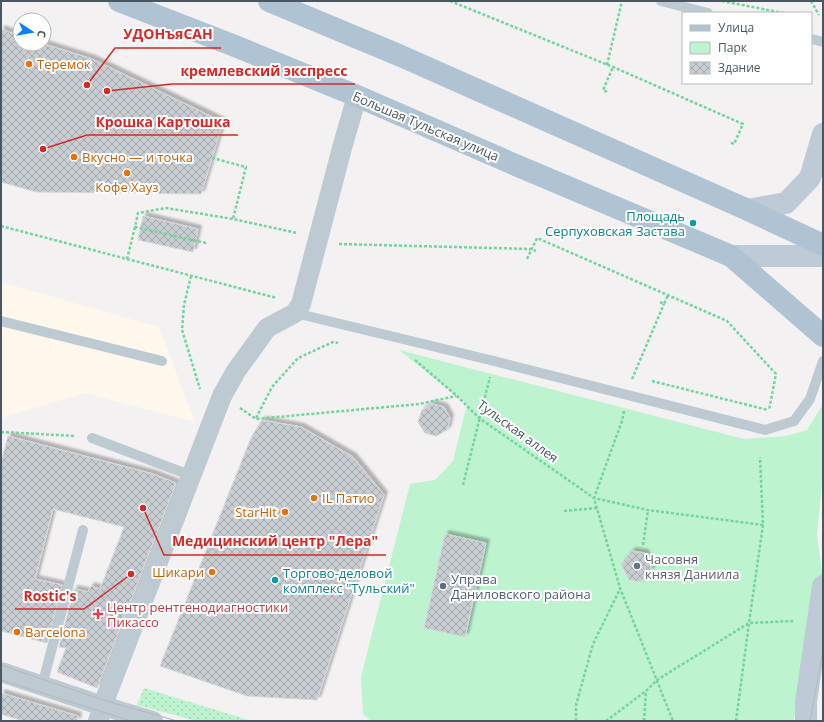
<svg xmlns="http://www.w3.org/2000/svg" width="824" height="722" viewBox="0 0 824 722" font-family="'Open Sans',sans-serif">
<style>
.commercial{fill:#fef7ec}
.grass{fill:url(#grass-dots)}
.park{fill:#bef3cf}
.building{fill:url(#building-cross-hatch);stroke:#d5d8dd;filter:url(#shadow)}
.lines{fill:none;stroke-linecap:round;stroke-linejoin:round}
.path{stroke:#73d49d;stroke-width:2.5;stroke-dasharray:3 2;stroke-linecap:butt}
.lane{stroke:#becad2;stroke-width:10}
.street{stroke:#becad2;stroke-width:20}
.secondary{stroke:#becbd6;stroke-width:22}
.primary{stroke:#b0c3d2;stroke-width:22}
.tram{stroke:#b3b7bc;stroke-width:1}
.food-dot{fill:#e8710a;stroke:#fff;stroke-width:1.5}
.culture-dot{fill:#0f9aa8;stroke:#fff;stroke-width:1.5}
.worship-dot{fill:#6b7280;stroke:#fff;stroke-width:1.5}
.service-dot{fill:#5c6f8a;stroke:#fff;stroke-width:1.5}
.health-dot{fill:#e0444e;stroke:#fff;stroke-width:1.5}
.labels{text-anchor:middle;stroke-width:4;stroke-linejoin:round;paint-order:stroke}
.food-label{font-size:13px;fill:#c56008;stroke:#fff;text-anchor:start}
.street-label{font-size:13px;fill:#485761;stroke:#fff}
.culture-label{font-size:13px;fill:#0d838f;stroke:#fff;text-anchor:end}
.worship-label{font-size:13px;fill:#5b616d;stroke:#fff;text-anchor:start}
.service-label{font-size:13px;fill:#4e5e75;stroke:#fff;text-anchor:start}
.health-label{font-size:13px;fill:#be3a42;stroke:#fff;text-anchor:start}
.leader{fill:none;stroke:#d62828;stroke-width:1.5}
.callout-dot{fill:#d62828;stroke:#fff;stroke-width:1.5}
.callout-label{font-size:14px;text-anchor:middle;font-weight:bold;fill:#d62828;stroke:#fff;stroke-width:4;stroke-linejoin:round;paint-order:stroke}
</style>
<defs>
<pattern id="grass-dots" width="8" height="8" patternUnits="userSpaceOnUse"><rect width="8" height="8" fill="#bef3cf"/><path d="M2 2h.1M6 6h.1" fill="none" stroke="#a5d2b4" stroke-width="1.8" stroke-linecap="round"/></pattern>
<pattern id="building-cross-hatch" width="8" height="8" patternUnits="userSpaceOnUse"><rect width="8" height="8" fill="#c8cdd2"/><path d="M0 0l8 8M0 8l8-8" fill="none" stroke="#a4a9ae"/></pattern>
<filter id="shadow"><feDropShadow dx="3.5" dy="-3.5" stdDeviation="1" flood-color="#0004"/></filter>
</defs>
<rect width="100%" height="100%" fill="#f4f1f2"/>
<path class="commercial" d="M1,282L159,327L195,422L85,393L1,418Z"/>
<path class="grass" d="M144,688L252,721H197L137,705Z"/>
<path class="park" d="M399,350L744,439L786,436L807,430L823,404V473L817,535L823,579L802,694L793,721H371L363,714L361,677L410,484L435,480L453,461L467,404Z"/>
<path class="building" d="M1,29L20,36V44H44L92,59L223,122L201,194L36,192L1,182Z
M143,216L198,229L193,252L138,240Z
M432,404L444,407L450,418L447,430L436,436L425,433L418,422L422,410Z
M262,420L301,427L353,457L384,495L317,700L247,696L160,666L251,438Z
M8,436L153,474L176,483L97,688L57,672L66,648L59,647L74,589L88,592L91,586L100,589L124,527L53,509L35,579L62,585L47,643L1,631V462Z
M445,534L486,543L465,637L424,628Z
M632,551L645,553L652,569L641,582L629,580L621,564Z
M1,693L78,716L77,721H23L1,714Z"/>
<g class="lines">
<path class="path" d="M450,1L613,67L743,124L734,144L729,142
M722,1L783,13
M811,1L819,15
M607,65L622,1
M607,92L603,90L613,67
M212,158L246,167L233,219
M1,226L127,259L135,227
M206,243L135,227L138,213L166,208L233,219L297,233
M339,244L531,249L536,251
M127,259L277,298
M527,259L537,238L727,321L776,374L769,410
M191,276L184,305L182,330L200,389
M660,302L664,304L668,295
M415,360L457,396L479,418L594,498L648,510L763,525
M632,379L664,304
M652,381L768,410
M240,408L256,419L419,404L456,396
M624,411L622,421L594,498L620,588L673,721
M256,418L272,387L298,358L333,342L338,343
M1,432L76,436
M463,485L490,377
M564,511L597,508
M643,545L648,510
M576,721V705L593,644L620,589
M606,721L646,691L657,680L749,623L794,621
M644,721L646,691
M736,721L749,623L763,525L760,457"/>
<path class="lane" d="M661,1L708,13
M811,39L823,42
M295,313L494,361L765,430L794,421L810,399L823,361
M1,321L162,361
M92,438L192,476
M42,686L83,530"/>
<path class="street" d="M1,672L103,706L153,721
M98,721L107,694L222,396L236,371L267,328L295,313L301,304L342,148L357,96"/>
<path class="secondary" d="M748,210L786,203L810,178L823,134
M731,256H823
M806,721V702L823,586"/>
<path class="primary" d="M119,1L235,46L357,96L511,163L731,256L823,336
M269,1L401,56L748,210L823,245"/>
<path class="tram" d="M1,665L100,699L177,721
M1,680L131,721
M810,721L823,651
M822,721L823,718"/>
</g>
<g class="food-dot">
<circle cx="29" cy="64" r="4"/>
<circle cx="74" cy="157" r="4"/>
<circle cx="127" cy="173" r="4"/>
<circle cx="314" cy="498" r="4"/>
<circle cx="285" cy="512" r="4"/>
<circle cx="212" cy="572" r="4"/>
<circle cx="17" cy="632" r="4"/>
</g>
<g class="culture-dot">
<circle cx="693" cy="223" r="4"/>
<circle cx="275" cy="580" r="4"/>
</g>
<circle class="worship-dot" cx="637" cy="566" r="4"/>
<circle class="service-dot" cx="443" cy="586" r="4"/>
<path class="health-dot" d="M96 608h4v4h4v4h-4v4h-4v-4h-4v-4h4z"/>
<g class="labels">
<g class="food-label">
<text x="37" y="69">Теремок</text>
<text x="82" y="162">Вкусно — и точка</text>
<text x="127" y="192" text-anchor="middle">Кофе Хауз</text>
<text x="322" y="503">IL Патио</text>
<text x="277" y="517" text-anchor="end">StarHit</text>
<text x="204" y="577" text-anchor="end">Шикари</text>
<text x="25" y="637">Barcelona</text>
</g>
<g class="street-label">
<text transform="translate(426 126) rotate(23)" y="5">Большая Тульская улица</text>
<text transform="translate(518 431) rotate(36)" y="5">Тульская аллея</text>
</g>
<g class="culture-label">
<text x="685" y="221">Площадь<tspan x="685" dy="15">Серпуховская Застава</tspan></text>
<text x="283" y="578" text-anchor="start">Торгово-деловой<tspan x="283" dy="15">комплекс "Тульский"</tspan></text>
</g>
<g class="worship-label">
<text x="645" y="564">Часовня<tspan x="645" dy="15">князя Даниила</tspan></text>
</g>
<g class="service-label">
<text x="451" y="584">Управа<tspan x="451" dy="15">Даниловского района</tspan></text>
</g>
<g class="health-label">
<text x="107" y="612">Центр рентгенодиагностики<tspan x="107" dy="15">Пикассо</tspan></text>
</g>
</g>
<path class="leader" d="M87 85L115 48H221M107 91L172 84H355M43 149L87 135H238M143 508L164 555H386M131 574L84 609H15"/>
<g class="callout-dot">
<circle cx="87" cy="85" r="4"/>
<circle cx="107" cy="91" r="4"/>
<circle cx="43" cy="149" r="4"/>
<circle cx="143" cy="508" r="4"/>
<circle cx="131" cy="574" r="4"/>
</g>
<g class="callout-label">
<text x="168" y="39">УДОНъяСАН</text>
<text x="264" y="76">кремлевский экспресс</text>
<text x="163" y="127">Крошка Картошка</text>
<text x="275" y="546">Медицинский центр "Лера"</text>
<text x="50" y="601">Rostic's</text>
</g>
<rect width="824" height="722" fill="none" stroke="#485761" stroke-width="4"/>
<rect x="682" y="12" width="130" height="72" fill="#ffffff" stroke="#b6bcc0"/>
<rect x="690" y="25" width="20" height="6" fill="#b0c3d2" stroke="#b6bcc0"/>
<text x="718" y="32" font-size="12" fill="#485761">Улица</text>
<rect x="690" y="42" width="20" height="12" fill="#bef3cf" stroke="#b6bcc0"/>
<text x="718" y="52" font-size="12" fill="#485761">Парк</text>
<rect x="690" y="62" width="20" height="12" fill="url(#building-cross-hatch)" stroke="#b6bcc0"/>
<text x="718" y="72" font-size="12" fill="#485761">Здание</text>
<g transform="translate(32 32) rotate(102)"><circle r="19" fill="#ffffff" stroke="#b6bcc0"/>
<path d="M0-3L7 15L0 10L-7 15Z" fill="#0c81f3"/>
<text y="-6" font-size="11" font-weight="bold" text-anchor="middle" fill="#485761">С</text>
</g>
</svg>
